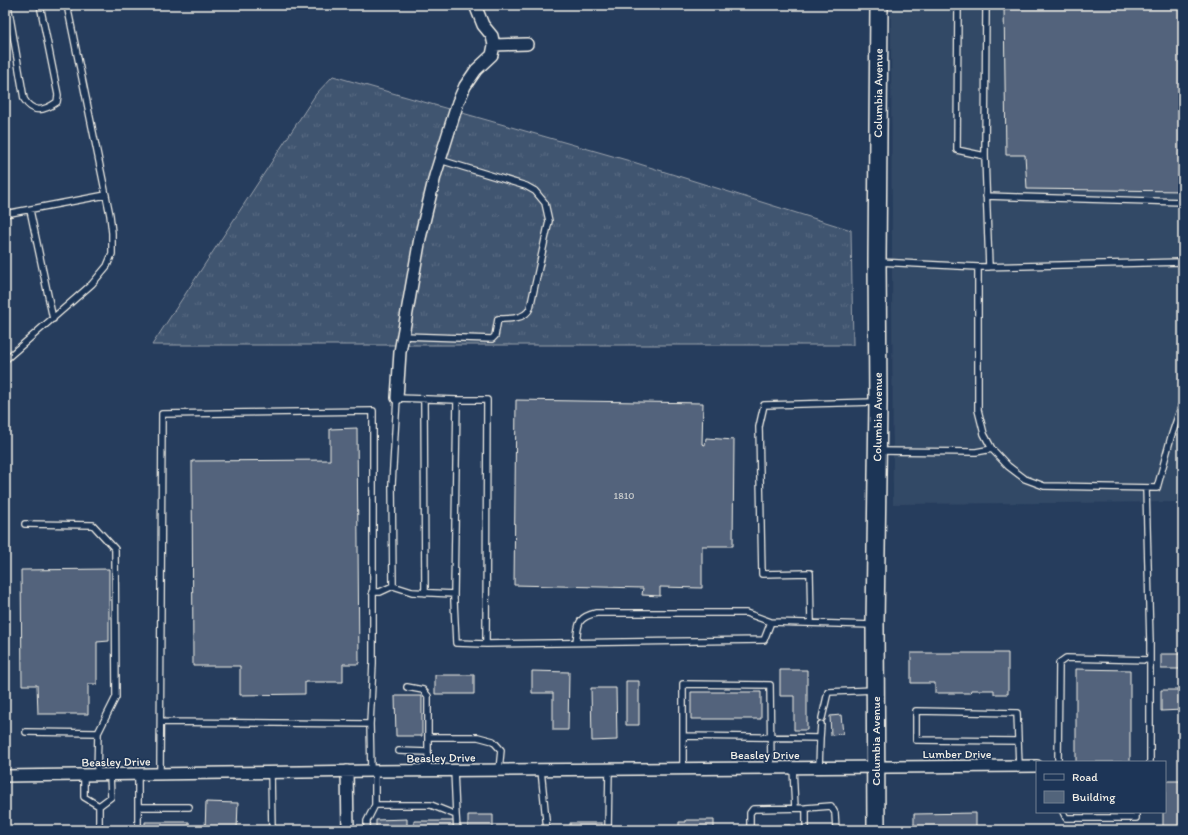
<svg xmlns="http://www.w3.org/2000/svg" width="1188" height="835" viewBox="0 0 1188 835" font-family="Itim,sans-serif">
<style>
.built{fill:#334966}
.grass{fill:url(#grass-tufts);stroke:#9aa2ac}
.building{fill:#52647b;stroke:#f4f1e8}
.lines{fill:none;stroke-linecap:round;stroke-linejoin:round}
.service-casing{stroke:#f4f1e8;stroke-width:8}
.minor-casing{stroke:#f4f1e8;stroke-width:14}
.primary-casing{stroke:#f4f1e8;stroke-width:20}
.service{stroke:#1d3557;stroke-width:5.5}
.minor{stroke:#1d3557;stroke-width:11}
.primary{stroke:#1d3557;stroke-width:17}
.labels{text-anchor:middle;stroke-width:3;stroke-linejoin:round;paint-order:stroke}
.number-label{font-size:10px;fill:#cccecd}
.street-label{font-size:12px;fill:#f4f1e8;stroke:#1d3557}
</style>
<defs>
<pattern id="grass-tufts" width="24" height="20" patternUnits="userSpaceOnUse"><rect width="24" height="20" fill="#40546f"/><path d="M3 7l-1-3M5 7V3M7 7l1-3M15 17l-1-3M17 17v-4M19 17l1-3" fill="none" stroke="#5c6d84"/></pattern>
</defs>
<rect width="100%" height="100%" fill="#263d5d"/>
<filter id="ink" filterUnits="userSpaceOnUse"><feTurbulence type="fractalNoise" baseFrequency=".025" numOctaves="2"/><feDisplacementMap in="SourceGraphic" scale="8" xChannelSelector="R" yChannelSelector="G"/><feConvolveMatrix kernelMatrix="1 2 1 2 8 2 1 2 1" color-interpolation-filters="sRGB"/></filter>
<g filter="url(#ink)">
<path class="built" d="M891,5H1183V502L893,504Z"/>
<path class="grass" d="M333,76L630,161L851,230L853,345H152L316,94Z"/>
<path class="building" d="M1004,5H1183V191L1027,189L1025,155H1006Z
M516,400L703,403L702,444L705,445L706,438L734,440L733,546H702V588L660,587V596L642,595L643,588L514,585Z
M357,428L359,664H343V682H305V694L240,695V666H193L192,461L330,460V429Z
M109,569V641L97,642V684H88V714H38L37,685H22L21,570Z
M911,653H1008V694H994V690H971L970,693H935V683H911Z
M1161,654H1183V669H1161Z
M1076,669L1130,670V762H1076Z
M780,670H807V730H794V696H780Z
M532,671L569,672L568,730H553V693H532Z
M435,675H474V694H435Z
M626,681H639V725H626Z
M591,688H616L617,740L592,741Z
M1161,690H1183V710L1161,711Z
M691,692H761V719H691Z
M395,696H422V736H396Z
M841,715L843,734L831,735L830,716Z
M1165,781H1183V830H1163V812H1165Z
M206,802L238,803L237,830H205Z
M976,813V830H914V814Z
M468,815H493V830H468Z
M407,819V830H376V820Z
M686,820H714V830H679V822H686Z
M414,821H454L455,830H414Z
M145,822H189L190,830H145Z
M570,823H602V830H570Z
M790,825V830H758V826Z"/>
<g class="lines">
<g class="service-casing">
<path id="service" d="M8,5L24,99C33,114 44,111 57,102L58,95L40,5
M958,5L957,150L985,156
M986,5L985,156L989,267
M986,196L1183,202
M30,210L53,319
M5,214L106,195
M879,262L978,267L1183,262
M978,267V410L984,434L992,449L1008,466L1025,479L1044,486L1157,488L1171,437L1183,401
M403,336L492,339L495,336L498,319C509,319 526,319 530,308L549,221L545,203L535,191L526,186L440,160
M5,360L92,284L107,266L112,254V233L110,215L67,5
M424,399L425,593
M457,400H487L486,644
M879,451L976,452L992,449
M1146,488L1150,643V762
M25,524L93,525L115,549L116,697L98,733
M372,592H380L393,586
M454,594L412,592L393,586L392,484L397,398L457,400L454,594V601L456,643L486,644L764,640L771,622L873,625
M811,623L810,573L762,574L759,427L764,405L875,402
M576,642C579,624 576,618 596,613H746L771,622
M407,687L423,690L428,696V771
M822,718L828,692L874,690
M161,722L370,724
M26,732L98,733L97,775
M683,736L820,738L819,768
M428,737H478L493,741L501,750L499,770
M820,738L821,724
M1018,741L916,740V711L1017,713L1019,766
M399,751L428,752
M1058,762L1059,663L1066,658L1150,660
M793,768L795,808
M683,769V684L770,685L771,768
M454,770L456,815
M541,770L547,830
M375,771V805H431L456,815L457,830
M271,773L272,830
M160,774L162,414L373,411V663L370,724L371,771
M84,775V797L99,806L111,797L110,775
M138,775V830
M138,807H189
M806,808L831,806L835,813L836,830
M1063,812L1066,818H1136V812
M99,830V806
M367,830V821L375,805
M608,830L609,769
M750,830V813L753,809L806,808V830"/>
</g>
<g class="minor-casing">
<path id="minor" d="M494,45L527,44
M397,398L400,352L420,238L435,176L458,102L465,86L476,70L492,55L494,45L492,36L483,25L475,5
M347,771L348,830
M5,776L371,771L1037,766"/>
</g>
<g class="primary-casing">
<g id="primary">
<path id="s1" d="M876,830L875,625L878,401L877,262L879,5"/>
</g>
</g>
<use href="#service" class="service"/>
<use href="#minor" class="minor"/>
<use href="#primary" class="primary"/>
</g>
</g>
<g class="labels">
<g class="number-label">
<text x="624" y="499">1810</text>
</g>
<g class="street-label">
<text dy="4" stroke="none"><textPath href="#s1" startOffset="737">Columbia Avenue</textPath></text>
<text dy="4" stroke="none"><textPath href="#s1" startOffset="413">Columbia Avenue</textPath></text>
<text transform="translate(876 741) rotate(-90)" y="4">Columbia Avenue</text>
<text x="957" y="758">Lumber Drive</text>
<text x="765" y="759">Beasley Drive</text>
<text transform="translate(441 758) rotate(-1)" y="4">Beasley Drive</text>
<text transform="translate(116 762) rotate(-1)" y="4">Beasley Drive</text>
</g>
</g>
<rect width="1188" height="835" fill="none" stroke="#1d3557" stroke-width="20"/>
<rect x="10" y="10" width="1168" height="815" fill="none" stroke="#f4f1e8" stroke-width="1.5" filter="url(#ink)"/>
<rect x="1036" y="761" width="130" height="52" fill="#1d3557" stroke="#738091"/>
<rect x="1044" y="774" width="20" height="6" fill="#1d3557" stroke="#738091"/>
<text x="1072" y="781" font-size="12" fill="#f4f1e8">Road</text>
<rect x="1044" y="791" width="20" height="12" fill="#52647b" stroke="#738091"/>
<text x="1072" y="801" font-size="12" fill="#f4f1e8">Building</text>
</svg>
